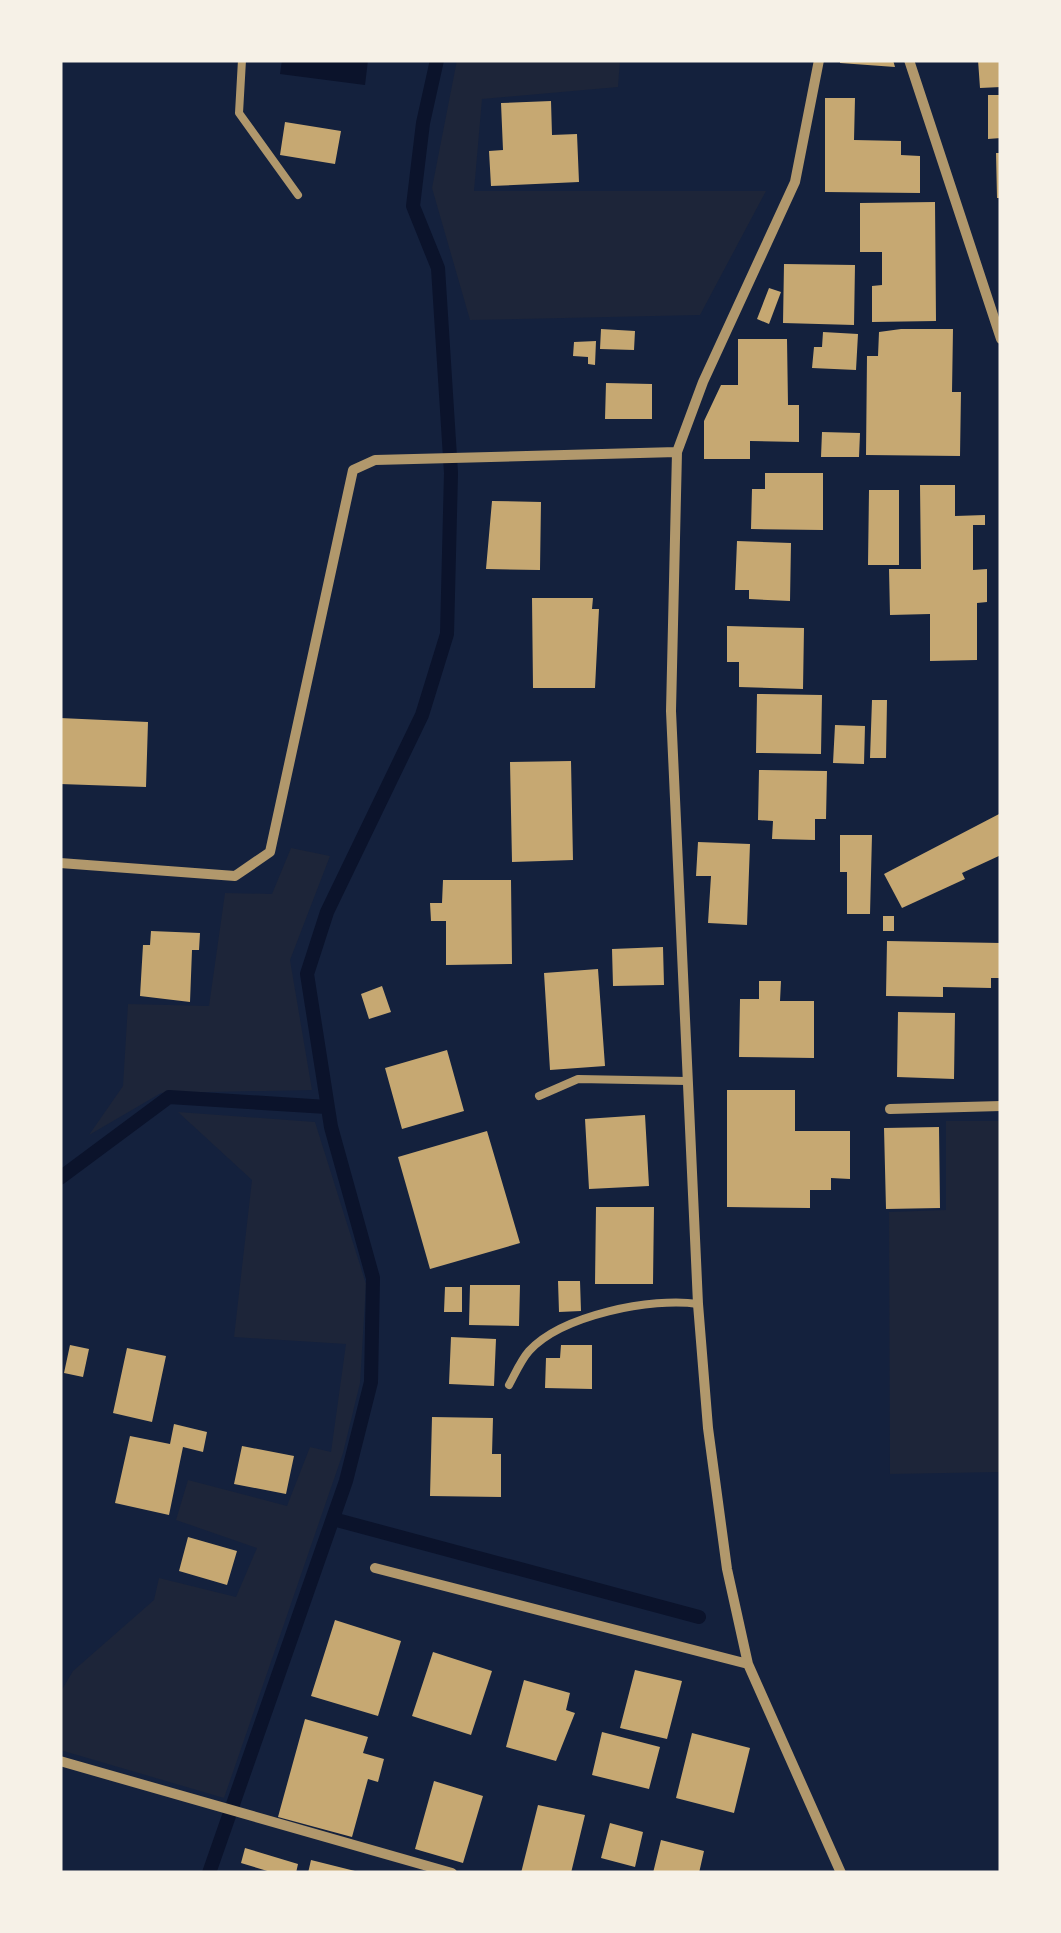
<svg xmlns="http://www.w3.org/2000/svg" width="1061" height="1933" viewBox="0 0 1061 1933" font-family="'Archivo Narrow',sans-serif">
<style>
.green{fill:#1d2539}
.water{fill:#0b132b}
.lines{fill:none;stroke-linecap:round;stroke-linejoin:round}
.stream{stroke:#0b132b;stroke-width:14}
.building{fill:#c6a872}
.service{stroke:#b1986c;stroke-width:8}
.minor{stroke:#b1986c;stroke-width:10}
</style>
<rect width="100%" height="100%" fill="#14213d"/>
<path class="green" d="M457,60H620L618,87L482,99L474,191H766L700,315L470,320L432,188Z
M291,848L330,856L290,960L312,1090L161,1093L89,1135L123,1086L128,1004L209,1006L225,893L272,894Z
M178,1112L315,1122L366,1284L360,1383L343,1453L224,1798L60,1750V1693L73,1671L154,1600L159,1578L236,1597L257,1548L176,1520L188,1480L287,1506L310,1447L331,1452L346,1344L234,1337L252,1180Z
M946,1121H1001V1472L890,1474L889,1212L946,1210Z"/>
<path class="water" d="M282,60H368L365,85L280,74Z"/>
<g class="lines">
<path class="stream" d="M60,1178L169,1097L327,1107
M333,1519L699,1617
M209,1873L346,1481L371,1382L373,1278L331,1127L307,974L327,912L422,715L447,634L451,473L438,268L413,206L423,123L437,60"/>
</g>
<path class="building" d="M840,60H893L895,67L840,63Z
M978,60H1001V87L980,88Z
M988,95H1001V138L988,139Z
M825,98H855L854,140L901,141V155L920,156V193L825,192Z
M551,101L552,135L577,134L579,182L491,186L489,151L503,150L501,103Z
M285,122L341,131L335,164L280,155Z
M996,153H1001V198H997Z
M935,202L936,321L872,322V286L882,285V252H860V203Z
M784,264L855,265L854,325L783,323Z
M769,288L781,292L769,324L757,319Z
M601,329L635,331L634,350L600,349Z
M901,329H953L952,392H961L960,456L866,455L867,356H878L879,332Z
M823,332L858,334L856,370L812,368L814,347H822Z
M738,339H787L788,405H799V442L750,441V459H704V421L721,385H738Z
M596,341L595,365L588,364V357L573,356L574,342Z
M606,383L652,384V419H605Z
M822,432L860,433L859,457H821Z
M765,473H823V530L751,529L752,489H765Z
M920,485H955V516L985,515V525H973V570L987,569V602L977,603V660L930,661V614L890,615L889,569H921Z
M869,490H899V565H868Z
M492,501L541,502L540,570L486,569Z
M737,541L791,543L790,601L749,599V590H735Z
M532,598H593L592,609H599L595,688H533Z
M727,626L804,628L803,689L739,687V662H727Z
M757,694L822,695L821,754L756,753Z
M872,700H887L886,758H870Z
M60,718L148,722L146,787L60,784Z
M835,725L865,726L864,764L833,763Z
M571,761L573,860L512,862L510,762Z
M759,770L827,771L826,819H815V840L772,839L773,821L758,820Z
M1001,813V855L962,873L965,879L902,908L884,874Z
M840,835H872L870,914H847V872H840Z
M698,842L750,844L747,925L708,923L711,876H696Z
M443,880H511L512,964L446,965V921H431L430,903H442Z
M883,916H894V931H883Z
M151,931L200,933L199,950H192L190,1002L140,996L143,945H150Z
M887,941L1001,943V978H991V988L943,987V997L886,996Z
M663,947L664,985L613,986L612,949Z
M598,969L605,1066L550,1070L544,973Z
M759,981H781L780,1001H814V1058L739,1057L740,999H759Z
M382,986L391,1012L369,1019L361,994Z
M898,1012L955,1013L954,1079L897,1077Z
M447,1050L464,1111L402,1129L385,1068Z
M727,1090H795V1131H850V1179L831,1178V1190H810V1208L727,1207Z
M645,1115L649,1186L589,1189L585,1119Z
M939,1127L940,1208L886,1209L884,1128Z
M487,1131L520,1243L430,1269L398,1157Z
M596,1207H654L653,1284H595Z
M558,1281H580L581,1311L559,1312Z
M470,1285H520L519,1326L469,1325Z
M445,1287H462V1312H444Z
M451,1337L496,1339L494,1386L449,1384Z
M70,1345L89,1349L83,1377L64,1373Z
M561,1345H592V1389L545,1388L546,1358H560Z
M127,1348L166,1356L152,1422L113,1413Z
M432,1417L493,1418L492,1454H501V1497L430,1496Z
M174,1424L207,1432L203,1452L183,1447L169,1515L115,1503L130,1436L170,1444Z
M242,1446L294,1456L286,1494L234,1484Z
M188,1537L237,1551L227,1585L179,1571Z
M335,1620L401,1641L378,1716L311,1696Z
M433,1652L492,1671L471,1735L412,1716Z
M635,1670L682,1681L667,1739L620,1728Z
M524,1680L570,1693L566,1710L575,1713L556,1761L506,1747Z
M305,1719L368,1737L363,1753L384,1759L378,1782L368,1779L352,1837L278,1817Z
M602,1732L660,1747L649,1789L592,1775Z
M692,1733L750,1748L734,1813L676,1798Z
M434,1781L483,1796L463,1863L415,1849Z
M538,1805L585,1815L571,1873H521Z
M610,1823L643,1832L635,1867L601,1858Z
M661,1840L704,1851L699,1873H653Z
M245,1848L298,1864L296,1873H274L241,1863Z
M311,1860L359,1872L358,1873H308Z"/>
<g class="lines">
<path class="service" d="M242,60L239,113L298,195
M539,1096L578,1079L687,1081
M509,1385C515,1374 521,1360 529,1351C562,1315 652,1297 698,1304"/>
<path class="minor" d="M819,60L795,182L703,382L677,452L671,711L698,1304L708,1428L727,1569L748,1664L841,1873
M909,60L1001,339
M60,863L235,876L270,852L353,470L375,460L677,452
M890,1109L1001,1106
M375,1568L748,1664
M60,1761L452,1873"/>
</g>
<rect width="1061" height="1933" fill="none" stroke="#f6f1e7" stroke-width="125"/>
</svg>
